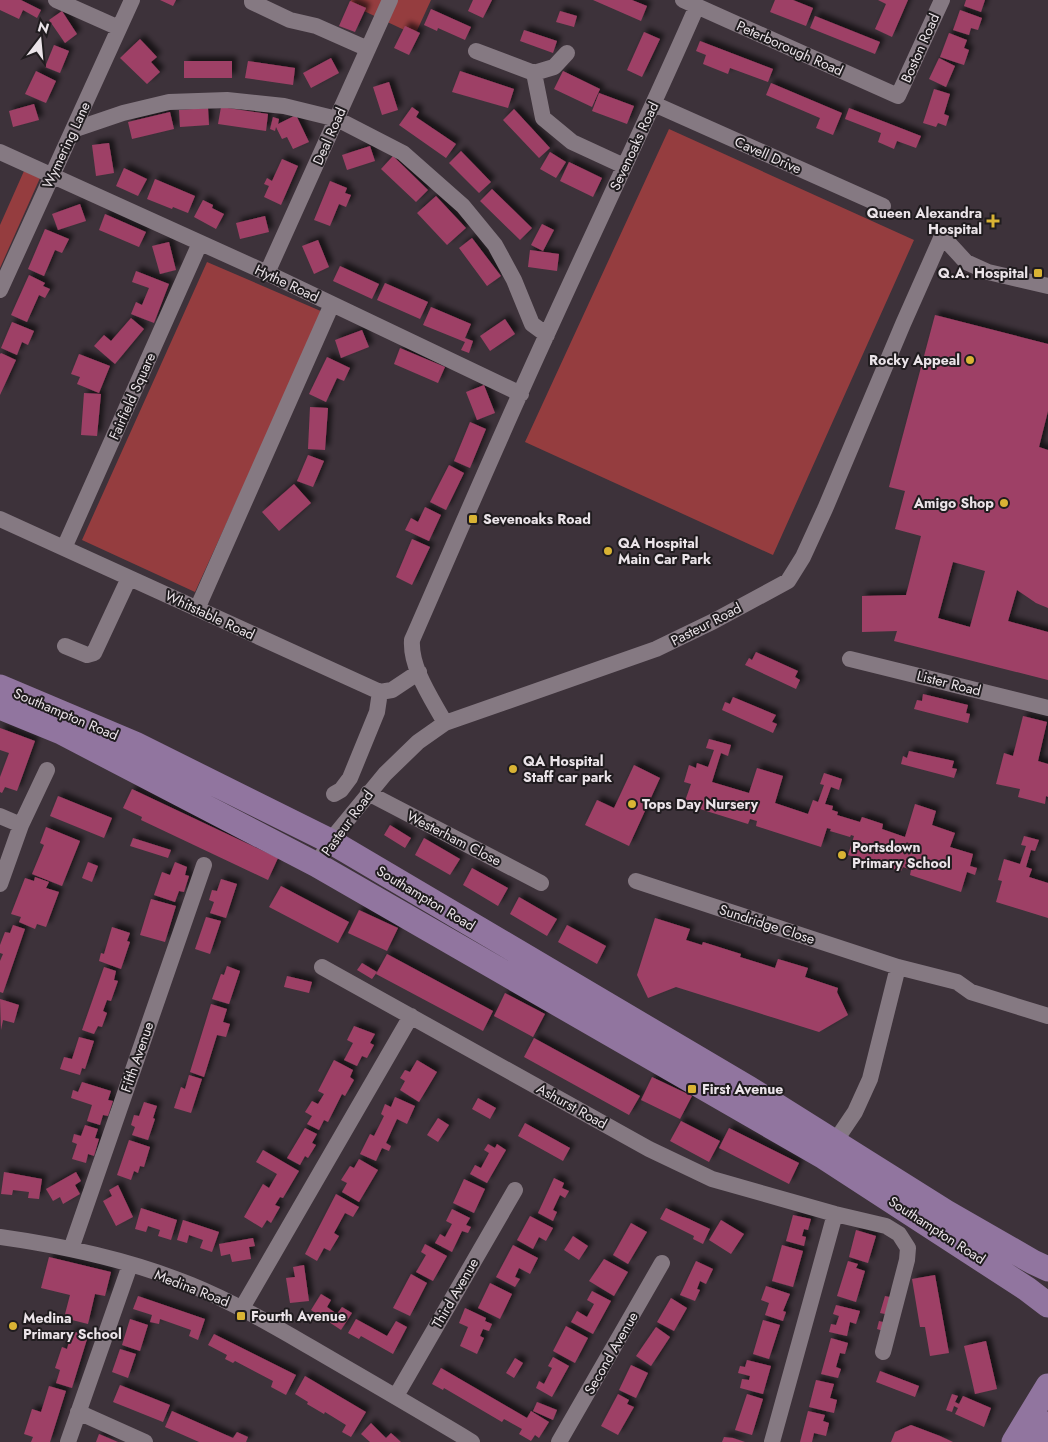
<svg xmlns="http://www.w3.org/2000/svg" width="1048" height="1442" viewBox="0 0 1048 1442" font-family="Jost,sans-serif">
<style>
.green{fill:#953d3f}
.building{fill:#9e4166;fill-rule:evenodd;filter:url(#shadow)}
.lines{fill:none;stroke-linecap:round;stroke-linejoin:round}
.street{stroke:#857982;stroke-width:16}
.primary{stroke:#91759f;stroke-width:25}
.poi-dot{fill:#d9b334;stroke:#201c1f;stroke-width:2}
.labels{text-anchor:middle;stroke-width:4;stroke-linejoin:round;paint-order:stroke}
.street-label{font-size:14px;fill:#ebe4e9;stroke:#201c1f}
.poi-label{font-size:14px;font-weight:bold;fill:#ebe4e9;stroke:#201c1f;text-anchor:start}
</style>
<defs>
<filter id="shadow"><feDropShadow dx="4.5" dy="-4.5" stdDeviation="2.5" flood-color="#0009"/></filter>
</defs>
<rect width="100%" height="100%" fill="#3d323a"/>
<path class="green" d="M351,0H431L415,35L349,4Z
M669,129L914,240L773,555L525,442Z
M24,171L40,178L0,268V225Z
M207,262L323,312L195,592L82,540Z"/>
<path class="building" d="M0,0H21L41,10L37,18L23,10L19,19L0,10Z
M160,0H176L173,6Z
M473,0H492L483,18L468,11Z
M593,0H632L647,6L641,21Z
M775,0H793L813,8L806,26L770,12Z
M878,0H908L892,37L875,29L886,4Z
M966,0H985L981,12L964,6Z
M350,1L366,8L355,32L339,26Z
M431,9L471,27L465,40L438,28L437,31L424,25Z
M960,10L982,18L978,30L971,28L969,35L953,30Z
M62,11L77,34L65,43L49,20Z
M560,11L577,16L574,27L556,22Z
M815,16L880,42L875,54L810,28Z
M405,26L420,33L409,55L394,48Z
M524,30L557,41L553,53L520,41Z
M644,32L660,39L642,77L627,70Z
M949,33L967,40L964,48L969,50L964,65L940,57Z
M140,39L157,57L151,62L160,72L147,84L120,58Z
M700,41L773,69L768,82L730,68L728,74L703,64L706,55L696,51Z
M54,45L69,51L60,73L45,67Z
M331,58L339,73L311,88L303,73Z
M939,58L955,66L946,87L929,79Z
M184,61H232V78H184Z
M248,61L295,68L293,85L245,78Z
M36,71L56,81L46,103L25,94Z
M460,71L514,89L508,108L452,92Z
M563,71L600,89L592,107L554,89Z
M389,82L398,110L382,115L373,87Z
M771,83L842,113L833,135L816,128L820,118L766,95Z
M934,89L950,94L944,114L949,116L946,126L938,123L936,127L923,123Z
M599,93L634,106L627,124L592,111Z
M34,104L39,120L13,127L9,111Z
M221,107L268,114L266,131L218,124Z
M412,107L419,112L416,117L456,144L446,158L399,125Z
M208,108L209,125L180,127L179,110Z
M849,108L921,136L916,148L897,141L894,149L878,142L881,133L845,119Z
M514,109L550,148L539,158L503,120Z
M170,112L174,129L132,139L128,122Z
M296,115L309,142L293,149L287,137L282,139L276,127L275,131L270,129L273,117L279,119L278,124Z
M109,143L114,173L96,176L92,145Z
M370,146L375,161L347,170L342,155Z
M461,151L491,182L479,193L449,163Z
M550,152L566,162L556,178L540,169Z
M393,156L428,190L416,202L381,169Z
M282,159L298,166L281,205L264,197L269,186L264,184L267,178L272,181Z
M569,162L602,178L593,197L560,181Z
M124,168L147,179L138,196L116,186Z
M155,179L195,196L188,213L173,207L172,209L147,199Z
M330,181L347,188L345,193L351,195L346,207L339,204L330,226L314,220Z
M492,189L532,228L520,240L480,201Z
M436,196L466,228L447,245L417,213Z
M203,200L213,205L212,208L224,214L216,229L194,217Z
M80,204L86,221L58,230L52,214Z
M105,214L146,232L139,247L99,230Z
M265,216L269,232L240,239L236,223Z
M542,224L554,230L543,251L531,245Z
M45,229L69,239L62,253L55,250L44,276L28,269Z
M472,238L501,276L487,286L459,248Z
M318,240L329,267L314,274L302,246Z
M169,242L176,270L160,274L152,246Z
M530,250L559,254L557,271L528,267Z
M340,266L379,284L372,299L333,281Z
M136,271L169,284L154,323L131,314L136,302L142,305L149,288L132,282Z
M29,275L45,283L43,286L50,289L45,298L39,295L27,322L11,315Z
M385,283L428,302L420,319L377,300Z
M431,307L471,324L465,338L473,341L469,353L461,350L465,342L423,325Z
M935,315L1048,344V411L1039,447L1048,450V608L1036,603L1017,590L1008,621L1048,632V680L894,641L897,631L862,632V596L906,595L921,536L895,529L905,491L889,487ZM953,562L985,571L970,627L938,618Z
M131,318L144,329L115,364L94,346L104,335L111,341Z
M505,319L515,334L490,351L480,336Z
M12,322L34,331L28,345L22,342L17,355L1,348Z
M362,330L369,347L341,358L335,340Z
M400,348L445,367L438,383L394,364Z
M1,353L16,360L0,395V354Z
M79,354L110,366L99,393L77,384L80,377L71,374Z
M327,357L350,368L344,381L337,378L326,402L309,394Z
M484,385L495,413L477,420L466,392Z
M84,393L101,394L97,436L81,435Z
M310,407L328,408L325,450L308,449Z
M470,422L486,429L470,468L454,461Z
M308,455L324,461L313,487L297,481Z
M449,465L464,473L446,510L430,502Z
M294,484L311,503L279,531L262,512Z
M425,507L441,515L429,541L405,530L411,518L418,522Z
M412,539L430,547L412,585L396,577Z
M756,652L798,671L795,677L800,680L796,689L745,665L749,658L752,660Z
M923,694L968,705L966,713L970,714L968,723L914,709L917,700L922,701Z
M733,697L776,715L772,722L777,724L773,733L722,710L725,702L730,704Z
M1023,716L1047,722L1038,761L1048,764V797L1046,796L1045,804L1018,797L1020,789L996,784L1004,753L1013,756Z
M0,728L35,741L17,791L5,787L2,793L0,792V777L9,753L0,750Z
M709,739L731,745L728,756L721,753L712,782L749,793L757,768L783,776L775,803L808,814L813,800L818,802L824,785L820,784L824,773L842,779L839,790L831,787L825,804L833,806L832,810L838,812L837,815L860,822L862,817L883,824L882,829L905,837L915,804L936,811L932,825L955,833L950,847L973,854L970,866L977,868L975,875L967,872L961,892L910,875L911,870L903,867L901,871L848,855L854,836L851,835L850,837L830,831L831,829L827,828L821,847L756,826L757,821L750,819L748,824L684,804L691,784L684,782L689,765L696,768L697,763L708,767L714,750L706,748Z
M909,751L954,761L952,768L957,769L954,778L901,764L903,756L907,758Z
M634,765L660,778L629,846L585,825L597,800L614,808Z
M132,789L278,858L268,880L141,820L142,817L123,808Z
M58,796L112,818L104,838L50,816Z
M390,825L411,838L405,848L384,835Z
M46,827L80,841L62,886L32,874L44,845L40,843Z
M1024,836L1039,840L1035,851L1031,850L1026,867L1032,869L1029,877L1048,883V918L996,902L1002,881L998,880L1004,859L1020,864L1026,846L1021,845Z
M133,838L171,850L168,858L130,846Z
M424,838L460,859L450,875L415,855Z
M88,862L98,866L92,882L82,878Z
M175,862L187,867L185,875L189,876L184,892L179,891L175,902L154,895L162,872L170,875Z
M472,868L508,888L498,906L463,885Z
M35,877L49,882L46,888L59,892L46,927L37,924L35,929L19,922L21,917L11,914L25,878L34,881Z
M221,879L237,884L226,918L210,913L214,902L209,900L212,890L217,891Z
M281,886L349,922L338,943L269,907Z
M519,897L557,919L547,936L510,914Z
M151,899L176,906L165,942L140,935Z
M359,910L398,928L387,951L348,933Z
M206,917L221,921L210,954L195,949Z
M655,918L690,929L686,940L702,945L703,942L741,954L740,957L775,968L778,959L808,968L805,977L838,988L837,992L848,1015L819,1032L676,987L648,998L637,975Z
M13,925L25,929L3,993L0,992V961L3,954L0,953V945L5,932L10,933Z
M567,925L606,946L597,964L558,942Z
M112,927L130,933L127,941L130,942L121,969L99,961L101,953L104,954Z
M387,954L493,1011L483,1031L376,974Z
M362,963L377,972L372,979L357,970Z
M227,966L240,971L229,1004L212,999L221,974L224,975Z
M104,967L116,971L114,980L118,981L111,1001L107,1000L103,1011L107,1013L102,1027L98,1026L94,1034L82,1030Z
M287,976L312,982L309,993L284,987Z
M505,993L545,1014L533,1037L494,1016Z
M0,999L19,1005L14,1023L3,1020L1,1030Z
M211,1004L227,1009L223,1022L230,1024L226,1037L217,1035L204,1077L190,1072Z
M354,1026L375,1034L370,1043L374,1045L367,1058L362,1056L357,1066L344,1060L353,1043L347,1040Z
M79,1037L94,1041L85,1069L82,1068L80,1075L60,1069L64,1057L72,1059Z
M534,1038L640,1096L629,1115L524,1057Z
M334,1060L353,1070L350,1077L354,1080L345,1096L342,1094L328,1122L324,1120L319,1130L307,1124L312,1116L305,1112L312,1101L318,1104L324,1094L318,1091Z
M417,1060L437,1072L419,1102L400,1090L405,1081L400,1078L405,1070L410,1072Z
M189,1075L202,1079L191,1113L174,1108L181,1087L185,1089Z
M652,1077L692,1096L680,1119L641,1100Z
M82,1082L111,1091L108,1100L113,1101L108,1116L103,1115L100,1125L87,1121L92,1105L71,1098L73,1090L78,1092Z
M395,1097L415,1106L407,1124L397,1119L386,1143L391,1146L389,1151L382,1148L376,1161L360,1154L370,1134L374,1136L384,1116L381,1114L385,1104L391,1107Z
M478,1098L496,1108L490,1119L472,1109Z
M144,1102L157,1106L153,1118L155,1119L148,1140L132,1135L135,1127L131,1125L134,1115L139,1116Z
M438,1118L449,1125L438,1142L427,1135Z
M681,1121L720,1141L709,1162L670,1141Z
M525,1123L570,1148L563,1161L518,1136Z
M85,1125L98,1129L95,1138L99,1139L94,1156L88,1154L86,1163L72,1159L77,1144L72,1142L74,1134L81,1136Z
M305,1128L317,1134L312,1143L316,1145L308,1158L305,1156L300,1165L287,1158Z
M729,1128L799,1163L789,1184L719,1148Z
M129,1140L150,1147L144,1167L140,1166L138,1173L134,1171L131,1180L117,1175Z
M488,1144L495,1148L497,1144L506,1150L487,1183L470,1174L475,1165L481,1168L489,1153L484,1150Z
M263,1150L299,1171L283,1198L280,1197L275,1205L280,1207L271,1223L267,1220L262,1228L244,1217L263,1184L269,1188L277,1174L256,1162Z
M359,1159L378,1170L359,1202L342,1192L347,1183L341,1180L350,1166L354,1168Z
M4,1172L42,1179L39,1199L28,1198L29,1192L13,1190L12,1195L1,1194Z
M76,1172L81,1181L75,1185L80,1194L63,1204L60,1197L53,1201L46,1189Z
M554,1178L564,1183L562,1188L569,1191L565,1198L560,1195L553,1210L557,1212L553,1221L538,1213Z
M464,1179L485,1189L474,1213L453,1203Z
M118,1185L133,1217L116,1226L103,1201L112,1196L109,1190Z
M336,1194L359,1207L353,1217L345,1213L334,1233L339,1236L330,1251L324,1248L317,1261L305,1254Z
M141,1208L177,1220L171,1240L158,1236L160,1230L148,1226L146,1232L135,1229Z
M666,1208L710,1229L703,1244L693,1239L694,1236L660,1219Z
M452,1209L470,1218L466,1225L471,1227L468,1233L462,1231L452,1252L435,1243L440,1234L445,1237L452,1224L446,1221Z
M793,1215L811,1219L808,1230L804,1229L802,1236L806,1237L804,1246L786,1241Z
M530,1216L553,1228L546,1241L539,1237L533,1249L517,1240Z
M183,1220L219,1232L212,1252L200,1248L203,1240L189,1235L187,1243L177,1240Z
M721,1220L744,1234L731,1254L709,1240Z
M631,1223L647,1232L628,1264L613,1255Z
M856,1230L876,1236L868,1263L849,1257Z
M573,1236L588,1246L579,1260L564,1250Z
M253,1238L255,1246L249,1247L251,1259L232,1262L230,1254L221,1256L219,1244Z
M425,1244L447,1256L433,1281L416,1272L426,1255L421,1252Z
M513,1245L538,1258L530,1274L519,1268L515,1277L520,1279L515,1287L496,1277Z
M782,1245L803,1251L793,1287L772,1281Z
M49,1257L111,1272L105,1296L95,1294L88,1324L64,1318L70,1295L41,1288Z
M604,1259L628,1272L614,1296L589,1281Z
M696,1261L713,1269L706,1284L700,1281L697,1289L700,1290L695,1301L680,1295Z
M848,1261L858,1264L856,1268L865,1271L856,1302L837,1296Z
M304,1265L309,1301L290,1303L286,1278L295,1277L293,1267Z
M411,1274L427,1283L410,1316L393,1308Z
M935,1275L949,1353L930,1356L925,1327H920L912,1279Z
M490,1283L512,1294L500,1319L478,1308Z
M766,1286L790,1294L783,1311L786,1312L783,1321L765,1315L769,1303L761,1300Z
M592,1291L611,1301L593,1334L571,1322L577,1311L587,1317L594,1304L587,1300Z
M321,1294L331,1300L327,1307L337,1314L342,1307L352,1313L341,1330L311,1310Z
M138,1296L205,1319L198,1340L189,1336L191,1330L160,1319L159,1324L150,1322L152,1315L133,1309Z
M885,1296L894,1298L890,1315L880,1313Z
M671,1298L687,1308L674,1331L657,1322Z
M836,1305L860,1311L856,1324L850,1322L847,1336L829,1332L831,1324L836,1325L839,1316L833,1314Z
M465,1308L486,1318L485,1321L492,1324L489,1331L483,1329L480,1336L484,1338L477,1354L460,1346L468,1327L459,1323Z
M130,1319L148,1325L140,1351L122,1345Z
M356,1319L387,1336L396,1321L407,1327L393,1354L361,1336L359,1339L348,1333Z
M763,1320L780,1325L769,1359L753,1354Z
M879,1321L890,1324L887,1332L877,1329Z
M566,1326L588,1338L575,1363L553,1351Z
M656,1327L670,1337L651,1366L636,1356Z
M72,1331L88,1336L72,1388L56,1383L60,1370L55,1368L62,1347L67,1349Z
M214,1334L296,1375L286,1395L271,1387L273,1381L235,1361L233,1363L225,1359L227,1355L208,1345Z
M831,1338L848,1343L845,1354L840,1353L836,1367L841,1369L838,1378L821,1374Z
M986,1341L997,1389L975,1394L964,1346Z
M120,1349L136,1354L128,1378L112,1372Z
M553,1357L569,1366L552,1397L536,1388L539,1381L544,1384L552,1368L548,1366Z
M515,1358L523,1363L514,1378L506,1373Z
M747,1360L771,1366L763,1394L740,1388L742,1379L749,1380L750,1376L738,1373L740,1366L745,1367Z
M631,1365L648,1373L636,1398L619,1390Z
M441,1368L527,1418L531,1411L549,1422L539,1438L535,1435L531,1441L519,1434L522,1429L504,1419L502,1422L444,1388L443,1390L432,1384Z
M880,1371L919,1386L915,1397L876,1382Z
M305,1376L366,1412L351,1437L342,1432L346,1425L325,1412L324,1414L307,1404L308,1402L295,1394Z
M816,1380L834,1384L830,1398L837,1400L834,1413L809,1407Z
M120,1385L170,1405L163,1422L113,1402Z
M49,1386L66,1391L50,1442H31L33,1437L24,1434L32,1409L41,1412Z
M618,1394L629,1400L627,1404L634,1407L618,1435L601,1426Z
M747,1394L763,1399L752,1435L735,1430Z
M952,1394L958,1396L955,1402L959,1404L963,1396L991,1408L984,1427L955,1414L958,1408L954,1406L952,1412L946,1410Z
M537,1402L557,1410L553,1420L533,1411Z
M172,1411L233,1438L237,1432L248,1437L246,1442H199L165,1427Z
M808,1411L825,1415L823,1421L829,1423L826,1436L814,1433L812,1442H800Z
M371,1423L386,1438L391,1433L401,1442H370L361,1434Z
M911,1425L940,1436L953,1442H891L895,1432Z
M99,1434L118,1442H96Z
M724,1437L733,1438L745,1442H722Z"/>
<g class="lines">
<path class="street" d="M56,0L119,28
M252,0V2L290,20L316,26L368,49
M683,0L898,96L942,0
M476,51L534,73L554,67L567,53
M534,73L543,118L572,142L624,166
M654,104L883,206
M73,130L123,113L169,102L227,100L284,106L337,119L403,153L463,206L495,245L514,280L532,324L547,335
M0,152L267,273L521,394
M267,273L390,0
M0,290L132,0
M0,519L380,692L392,690L419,672
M64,548L200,243
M197,609L332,304
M65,646L87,655L94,653L129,578
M850,659L1048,708
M445,723C432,699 410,668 412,640C457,537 501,434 548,332C597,224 649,116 697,6
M368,793L541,883
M334,794L341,790L350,778L377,712L380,692
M0,816L21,825
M317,865L330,841L385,774L418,742L445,723L656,649L714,621L788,581L803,557L825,509L903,324L942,236L966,262L988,272L1048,286
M636,881L898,967L957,982L971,992L1048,1016
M0,884L21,825L47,770
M322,967L649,1149L712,1179L835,1214L886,1226L899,1234L908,1248L907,1260L883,1352
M830,1149L855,1112L870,1079L898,967
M0,1237C64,1246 130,1260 191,1285C233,1302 272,1325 312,1348C365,1379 419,1410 472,1442
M71,1249L204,865
M242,1308L411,1016
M396,1396L515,1190
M78,1412L145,1442
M68,1442L130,1265
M559,1442L662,1263
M772,1442L835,1214"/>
<path class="primary" d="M0,687L135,744L330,841L750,1089L946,1212L1033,1262L1048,1269
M0,707L61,732L317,865L824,1157L1027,1289L1048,1305
M1014,1442L1048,1386
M1036,1442L1048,1424"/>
</g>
<g class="poi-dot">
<path d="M990.5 213.5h5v5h5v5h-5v5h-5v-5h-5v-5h5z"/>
<rect x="1033" y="268" width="10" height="10" rx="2.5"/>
<circle cx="970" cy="360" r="5"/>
<circle cx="1004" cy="503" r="5"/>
<rect x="468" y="514" width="10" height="10" rx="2.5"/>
<circle cx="608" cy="551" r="5"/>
<circle cx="513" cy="769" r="5"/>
<circle cx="632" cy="804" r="5"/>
<circle cx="842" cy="855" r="5"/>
<rect x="687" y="1084" width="10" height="10" rx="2.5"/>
<rect x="236" y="1311" width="10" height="10" rx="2.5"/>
<circle cx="13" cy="1326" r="5"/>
</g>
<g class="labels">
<g class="street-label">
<text transform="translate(790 48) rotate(24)" y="5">Peterborough Road</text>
<text transform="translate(920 48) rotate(-66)" y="5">Boston Road</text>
<text transform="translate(329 136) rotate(-66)" y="5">Deal Road</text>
<text transform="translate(66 145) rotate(-65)" y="5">Wymering Lane</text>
<text transform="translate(634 146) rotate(-65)" y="5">Sevenoaks Road</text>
<text transform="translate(768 155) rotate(24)" y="5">Cavell Drive</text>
<text transform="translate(287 283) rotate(25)" y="5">Hythe Road</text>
<text transform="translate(132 396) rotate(-66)" y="5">Fairfield Square</text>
<text transform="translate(210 615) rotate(25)" y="5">Whitstable Road</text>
<text transform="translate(706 624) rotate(-27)" y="5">Pasteur Road</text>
<text transform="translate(949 683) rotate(14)" y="5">Lister Road</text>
<text transform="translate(66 714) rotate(23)" y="5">Southampton Road</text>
<text transform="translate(347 823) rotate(-54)" y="5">Pasteur Road</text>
<text transform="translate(454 838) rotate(27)" y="5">Westerham Close</text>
<text transform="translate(426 898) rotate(31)" y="5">Southampton Road</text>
<text transform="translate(767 924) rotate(18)" y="5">Sundridge Close</text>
<text transform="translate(137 1057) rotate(-71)" y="5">Fifth Avenue</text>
<text transform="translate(572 1106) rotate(29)" y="5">Ashurst Road</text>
<text transform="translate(937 1230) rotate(33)" y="5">Southampton Road</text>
<text transform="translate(192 1288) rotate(21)" y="5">Medina Road</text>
<text transform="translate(455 1293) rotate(-60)" y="5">Third Avenue</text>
<text transform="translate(611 1353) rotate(-60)" y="5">Second Avenue</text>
</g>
<g class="poi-label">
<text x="982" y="218" text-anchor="end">Queen Alexandra<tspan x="982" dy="16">Hospital</tspan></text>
<text x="1028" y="278" text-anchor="end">Q.A. Hospital</text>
<text x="960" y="365" text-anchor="end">Rocky Appeal</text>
<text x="994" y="508" text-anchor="end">Amigo Shop</text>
<text x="483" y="524">Sevenoaks Road</text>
<text x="618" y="548">QA Hospital<tspan x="618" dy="16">Main Car Park</tspan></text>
<text x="523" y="766">QA Hospital<tspan x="523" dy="16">Staff car park</tspan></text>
<text x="642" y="809">Tops Day Nursery</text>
<text x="852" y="852">Portsdown<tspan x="852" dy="16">Primary School</tspan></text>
<text x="702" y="1094">First Avenue</text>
<text x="251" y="1321">Fourth Avenue</text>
<text x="23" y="1323">Medina<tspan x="23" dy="16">Primary School</tspan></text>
</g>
</g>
<g transform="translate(40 40) rotate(16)" stroke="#201c1f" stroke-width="4" paint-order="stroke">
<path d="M0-4L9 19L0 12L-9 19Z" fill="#ebe4e9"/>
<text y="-8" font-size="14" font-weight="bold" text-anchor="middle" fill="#ebe4e9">N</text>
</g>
</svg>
